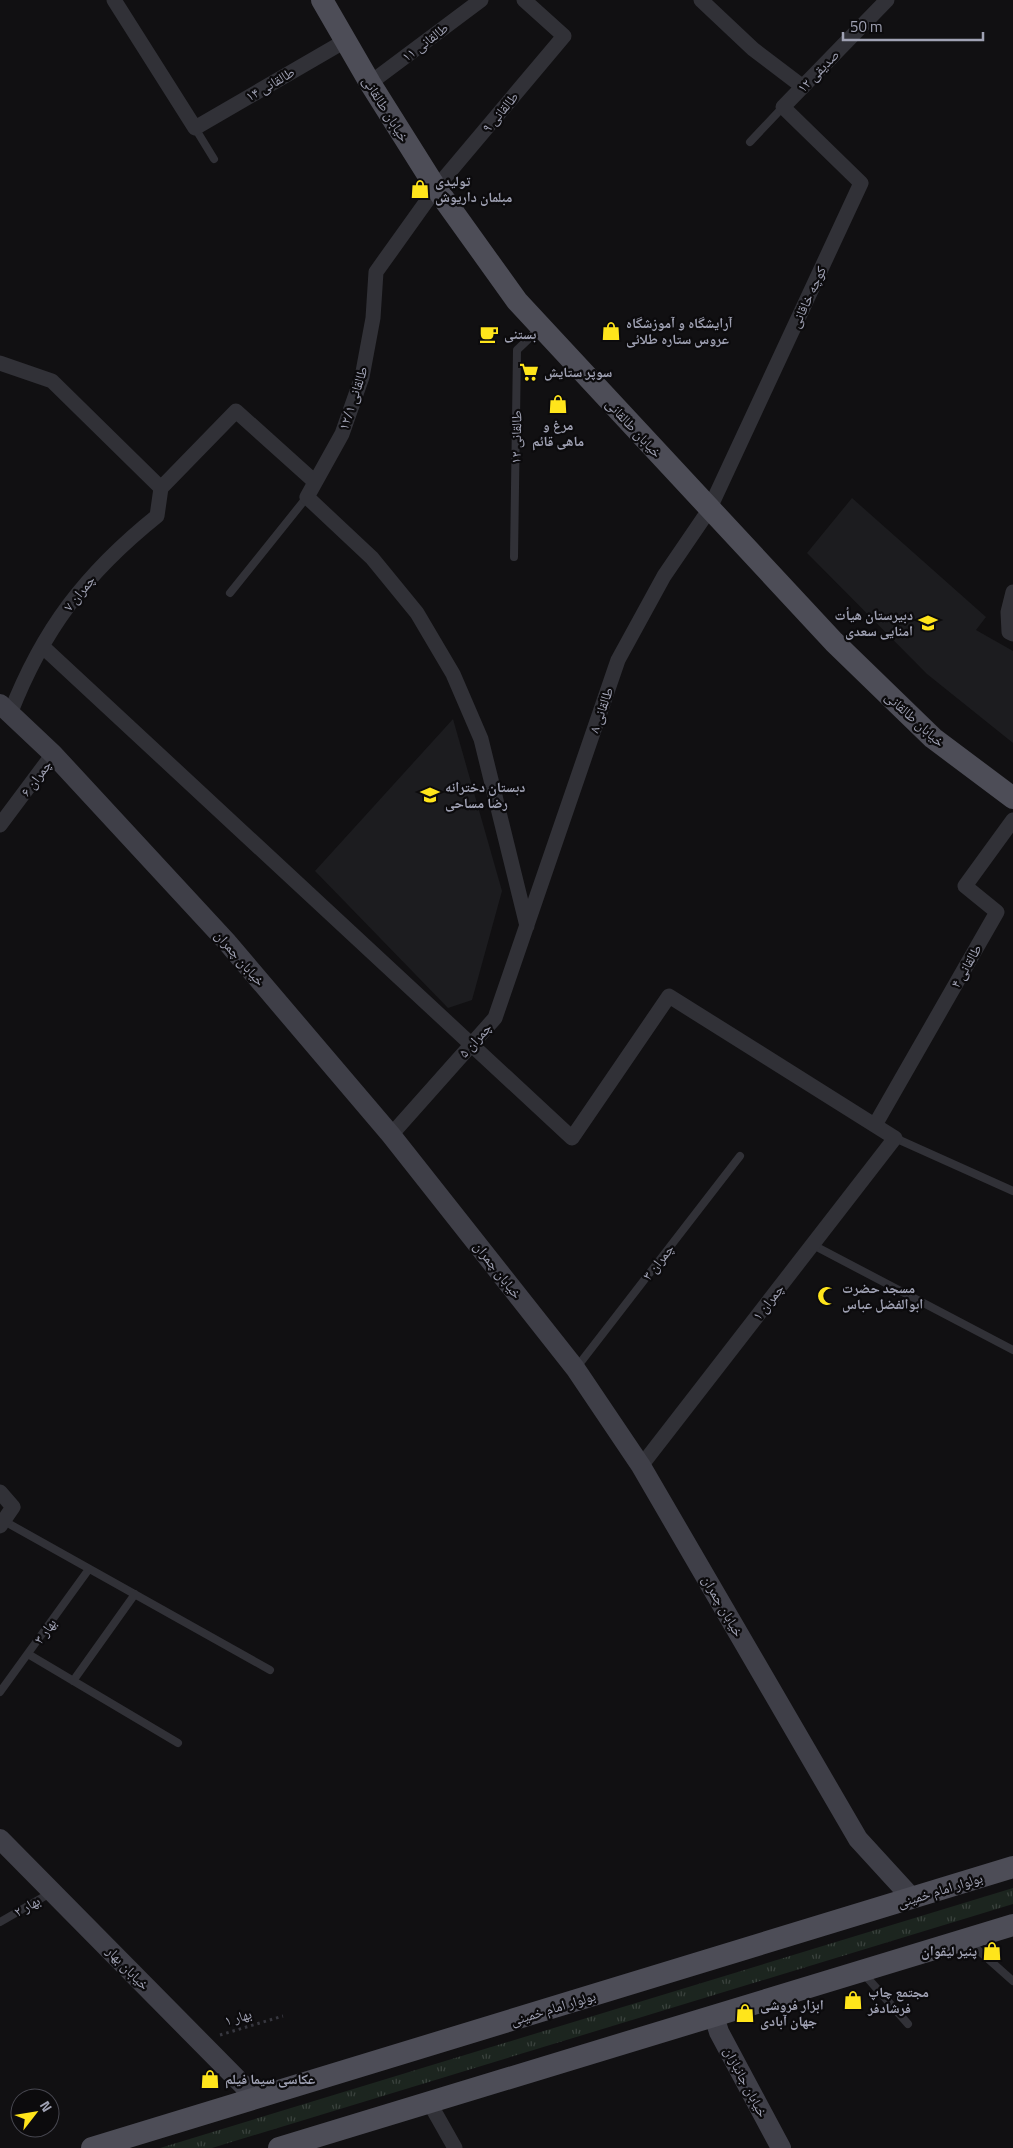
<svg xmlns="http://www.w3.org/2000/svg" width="1013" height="2148" viewBox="0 0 1013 2148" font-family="'Titillium Web','Noto Naskh Arabic',sans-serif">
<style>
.built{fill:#1c1c1f}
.grass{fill:url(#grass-tufts)}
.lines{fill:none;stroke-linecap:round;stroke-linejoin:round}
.path{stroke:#37373f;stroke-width:3;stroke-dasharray:2.5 4;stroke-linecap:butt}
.lane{stroke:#313137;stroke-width:8}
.street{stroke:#313137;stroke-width:15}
.secondary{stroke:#3f3f48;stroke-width:20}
.primary{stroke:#4d4d57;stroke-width:22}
.labels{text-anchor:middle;stroke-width:4.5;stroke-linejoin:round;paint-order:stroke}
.street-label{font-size:14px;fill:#a0a2b4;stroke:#0c0b0d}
.poi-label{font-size:14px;font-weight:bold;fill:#a0a2b4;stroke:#0c0b0d;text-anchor:start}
</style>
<defs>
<pattern id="grass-tufts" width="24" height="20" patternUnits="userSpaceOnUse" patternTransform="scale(1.25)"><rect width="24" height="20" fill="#1c251f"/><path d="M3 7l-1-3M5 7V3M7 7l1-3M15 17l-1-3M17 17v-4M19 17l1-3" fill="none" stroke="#3a423d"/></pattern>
</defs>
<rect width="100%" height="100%" fill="#111012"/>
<path class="built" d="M852,498L986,617L976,630L1013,651V743L927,674L807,553Z
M453,719L502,891L472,1000L448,1008L315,871Z"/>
<path class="grass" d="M1013,1888V1904L212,2148H160Z"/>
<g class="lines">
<path class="path" d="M220,2035L283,2016"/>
<path class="lane" d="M195,128L214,159
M750,142L783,107
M514,557L517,350L540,328
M230,593L307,497
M895,1138L1013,1191
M813,1245L1013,1350
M577,1367L740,1156
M4,1521L270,1670
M28,1654L178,1743
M73,1681L135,1594
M0,1692L89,1569
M0,1922L52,1892
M968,1941L1013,1981
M864,1974L908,2024"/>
<path class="street" d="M114,0L195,128L345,41
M524,0L564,36L436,188L376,272L373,318L362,377L342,434L307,497L372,558L417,613L453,674L481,739L527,926
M701,0L753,49L803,87
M370,83L481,0
M0,363L52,381L161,488
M161,488L236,411L315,482
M1013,592L1008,612L1009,632L1013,634
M42,646L572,1138L669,996L895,1138L641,1466
M10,714C43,629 86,573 157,516L161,488
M0,825L53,754
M875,1125L997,912L965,886L1013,820
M391,1135L495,1018L618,660L664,576L709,510L861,183L783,107L887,0
M0,1492L13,1507L0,1526
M429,2102L455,2148"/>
<path class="secondary" d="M0,704L53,754L226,941L391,1135L575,1368L641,1466L858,1839L912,1898
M0,1839L243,2085L253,2099
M714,2016L719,2032L781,2148"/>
<path class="primary" d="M322,0L370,83L436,188L517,301L834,642L933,738L1013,798
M92,2148L1013,1867
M279,2148L1013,1925"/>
</g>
<defs>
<g id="shop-bare" transform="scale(1.5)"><path d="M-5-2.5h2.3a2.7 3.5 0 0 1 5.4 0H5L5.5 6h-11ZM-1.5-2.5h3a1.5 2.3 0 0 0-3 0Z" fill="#ffe51b" stroke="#0c0b0d" stroke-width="2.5" paint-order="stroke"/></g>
<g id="cafe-bare" transform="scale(1.5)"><path d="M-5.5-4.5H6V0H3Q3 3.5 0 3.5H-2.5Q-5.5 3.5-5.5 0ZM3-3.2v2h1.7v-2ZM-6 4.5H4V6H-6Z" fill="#ffe51b" stroke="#0c0b0d" stroke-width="2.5" paint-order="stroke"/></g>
<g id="supermarket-bare" transform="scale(1.5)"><path d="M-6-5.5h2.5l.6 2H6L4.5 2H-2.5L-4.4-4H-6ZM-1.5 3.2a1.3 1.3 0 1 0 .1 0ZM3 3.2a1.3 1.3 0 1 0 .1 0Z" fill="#ffe51b" stroke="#0c0b0d" stroke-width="2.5" paint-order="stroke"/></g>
<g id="school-bare" transform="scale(1.5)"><path d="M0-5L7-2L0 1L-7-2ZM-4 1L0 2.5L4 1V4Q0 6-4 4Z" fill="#ffe51b" stroke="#0c0b0d" stroke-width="2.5" paint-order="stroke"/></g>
<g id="mosque-bare" transform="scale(1.5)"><path d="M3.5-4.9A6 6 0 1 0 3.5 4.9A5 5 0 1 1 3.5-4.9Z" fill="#ffe51b" stroke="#0c0b0d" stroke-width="2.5" paint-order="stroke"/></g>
</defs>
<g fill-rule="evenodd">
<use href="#shop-bare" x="420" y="189"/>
<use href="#shop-bare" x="611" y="331"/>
<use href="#cafe-bare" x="489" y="334"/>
<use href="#supermarket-bare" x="529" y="372"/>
<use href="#shop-bare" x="558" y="404"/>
<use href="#school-bare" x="928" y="623"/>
<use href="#school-bare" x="430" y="795"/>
<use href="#mosque-bare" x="827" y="1296"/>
<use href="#shop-bare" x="992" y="1951"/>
<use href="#shop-bare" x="853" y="2000"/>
<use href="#shop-bare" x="745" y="2013"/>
<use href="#shop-bare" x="210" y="2079"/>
</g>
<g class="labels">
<g class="street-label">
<text transform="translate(425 42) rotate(-37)" y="5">طالقانی ۱۱</text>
<text transform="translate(818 71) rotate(-46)" y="5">صدیقی ۱۲</text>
<text transform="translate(270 84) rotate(-30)" y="5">طالقانی ۱۴</text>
<text transform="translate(386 109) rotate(58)" y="5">خیابان طالقانی</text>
<text transform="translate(500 112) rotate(-50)" y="5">طالقانی ۹</text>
<text transform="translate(808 297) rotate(-65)" y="5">کوچه خاقانی</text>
<text transform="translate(353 398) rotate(-72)" y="5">طالقانی ۱۲/۱</text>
<text transform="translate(634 428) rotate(47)" y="5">خیابان طالقانی</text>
<text transform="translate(516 437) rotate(-89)" y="5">طالقانی ۱۲</text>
<text transform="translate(79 593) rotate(-51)" y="5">چمران ۷</text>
<text transform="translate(601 710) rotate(-71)" y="5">طالقانی ۸</text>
<text transform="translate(915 719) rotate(42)" y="5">خیابان طالقانی</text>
<text transform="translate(36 778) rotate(-53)" y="5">چمران ۶</text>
<text transform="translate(240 958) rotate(49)" y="5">خیابان چمران</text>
<text transform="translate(966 966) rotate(-60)" y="5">طالقانی ۴</text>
<text transform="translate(475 1040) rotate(-48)" y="5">چمران ۵</text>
<text transform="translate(658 1262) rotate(-52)" y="5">چمران ۳</text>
<text transform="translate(498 1270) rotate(52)" y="5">خیابان چمران</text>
<text transform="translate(768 1302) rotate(-52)" y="5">چمران ۱</text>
<text transform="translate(723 1606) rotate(60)" y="5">خیابان چمران</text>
<text transform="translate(45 1631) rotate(-54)" y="5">بهار ۳</text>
<text transform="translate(940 1890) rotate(-17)" y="5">بولوار امام خمینی</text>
<text transform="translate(27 1906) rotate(-30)" y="5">بهار ۲</text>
<text transform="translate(128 1968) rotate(46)" y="5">خیابان بهار</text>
<text transform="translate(553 2008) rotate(-17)" y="5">بولوار امام خمینی</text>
<text transform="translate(238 2017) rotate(-17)" y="5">بهار ۱</text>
<text transform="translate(746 2082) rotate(62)" y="5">خیابان جانبازان</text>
</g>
<g class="poi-label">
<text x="435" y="186">تولیدی<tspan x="435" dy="16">مبلمان داریوش</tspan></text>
<text x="626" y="328">آرایشگاه و آموزشگاه<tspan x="626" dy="16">عروس ستاره طلائی</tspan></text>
<text x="504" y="339">بستنی</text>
<text x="544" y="377">سوپر ستایش</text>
<text x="558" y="430" text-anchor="middle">مرغ و<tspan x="558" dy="16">ماهی قائم</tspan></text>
<text x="913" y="620" text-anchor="end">دبیرستان هیأت<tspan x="913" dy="16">امنایی سعدی</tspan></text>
<text x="445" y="792">دبستان دخترانه<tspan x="445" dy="16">رضا مساحی</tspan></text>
<text x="842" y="1293">مسجد حضرت<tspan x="842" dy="16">ابوالفضل عباس</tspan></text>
<text x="977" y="1956" text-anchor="end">پنیر لیقوان</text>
<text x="868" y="1997">مجتمع چاپ<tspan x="868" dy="16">فرشادفر</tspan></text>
<text x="760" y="2010">ابزار فروشی<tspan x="760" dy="16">جهان آبادی</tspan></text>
<text x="225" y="2084">عکاسی سیما فیلم</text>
</g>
</g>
<g transform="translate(35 2113) rotate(59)"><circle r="24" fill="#0c0b0d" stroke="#474750"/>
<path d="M0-4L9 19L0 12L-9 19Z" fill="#ffe51b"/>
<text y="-8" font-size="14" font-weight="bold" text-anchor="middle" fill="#a0a2b4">N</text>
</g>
<path d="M843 32v8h140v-8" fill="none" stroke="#a0a2b4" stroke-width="2.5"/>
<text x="850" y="32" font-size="15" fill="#a0a2b4" stroke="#0c0b0d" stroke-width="4" paint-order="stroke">50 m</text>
</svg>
